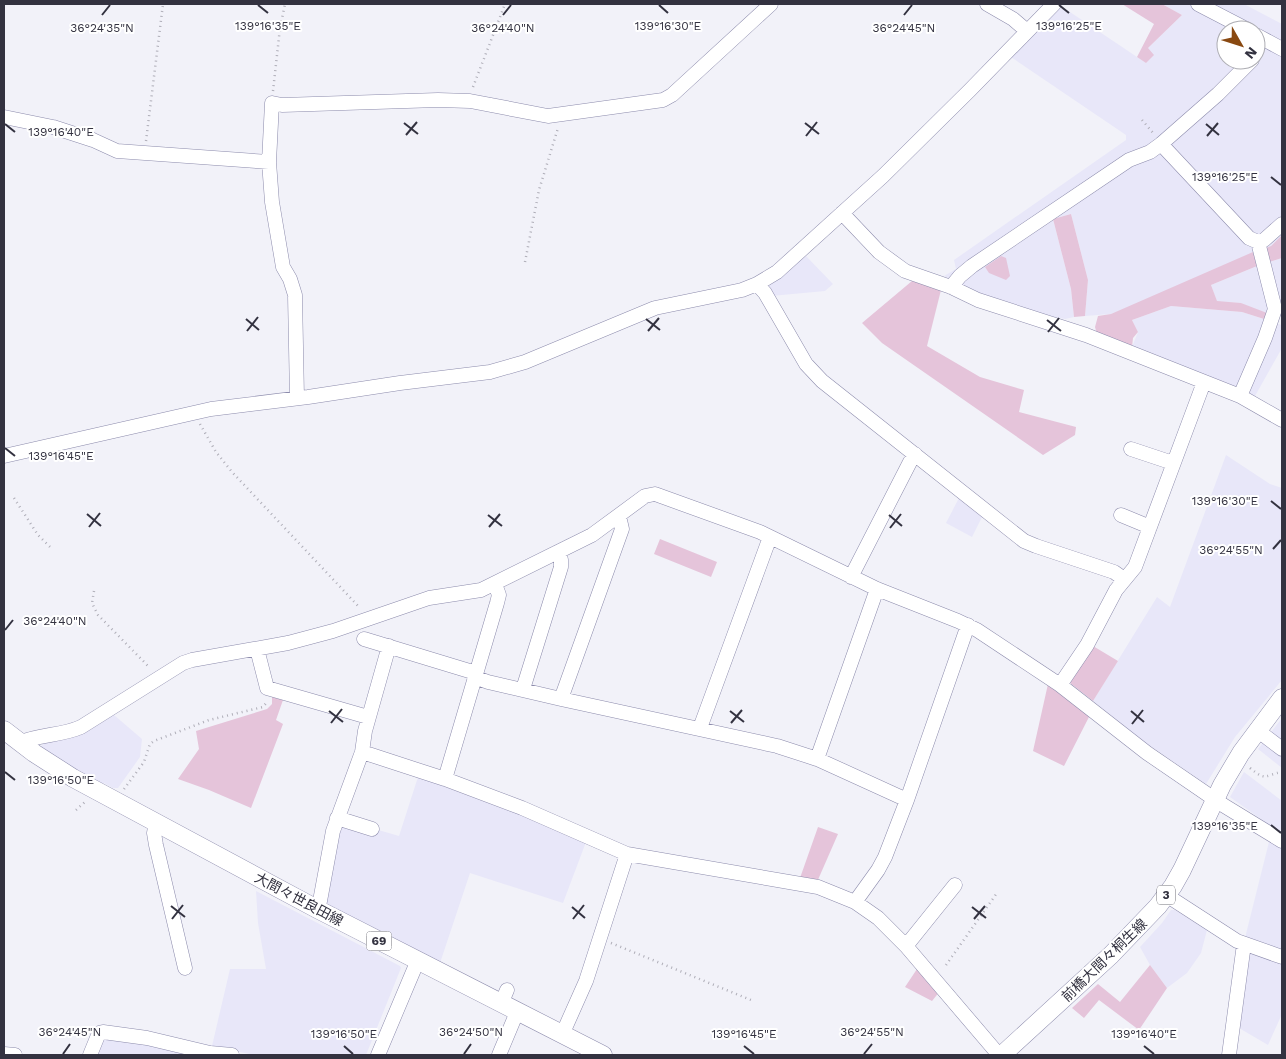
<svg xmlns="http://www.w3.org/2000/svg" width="1286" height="1059" viewBox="0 0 1286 1059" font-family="'Work Sans','Noto Sans JP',sans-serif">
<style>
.built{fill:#e8e7f9;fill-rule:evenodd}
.green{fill:#e5c4da}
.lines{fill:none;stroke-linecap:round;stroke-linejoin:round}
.minor-casing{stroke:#8c8bac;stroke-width:15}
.major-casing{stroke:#8c8bac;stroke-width:19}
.path{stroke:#afaeb8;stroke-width:2.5;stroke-dasharray:1 4;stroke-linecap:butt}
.minor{stroke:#fff;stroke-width:14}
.major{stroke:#fff;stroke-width:18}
.ticks{fill:none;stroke:#333240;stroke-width:2}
.labels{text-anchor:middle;stroke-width:4;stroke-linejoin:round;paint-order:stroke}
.shield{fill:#fff;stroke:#707079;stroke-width:1}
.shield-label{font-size:12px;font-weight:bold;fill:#333240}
.street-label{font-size:14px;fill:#333240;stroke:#fff}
.ticks-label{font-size:12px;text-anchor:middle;fill:#333240;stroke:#fff;stroke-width:4;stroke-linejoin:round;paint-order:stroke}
</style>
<rect width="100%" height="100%" fill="#f2f2f9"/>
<path class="built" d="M1162,4H1244L1282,24V235L1271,246L1269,262L1282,258V316H1279L1278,324L1282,325V348L1255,396L1132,347L1138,332L1132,320L1171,306L1242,312L1264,319L1241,303L1217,302L1211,285L1257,266L1111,314L1085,316L1088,280L1071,214L1053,219L1071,289L1074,317L1065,319L1049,316L977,293L964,285L944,276L956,269L954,260L1126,140V135L1011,57L1061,6L1146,63L1148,48L1182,15ZM1226,30H1256V60H1226Z
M806,256L833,284L825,291L771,296L766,287Z
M1226,455L1270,484L1282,488V680L1235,737L1206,784L1143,741L1093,701L1157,597L1170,607Z
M960,496L983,515L972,537L946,523Z
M114,715L142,739L140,757L118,788H113L104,783L101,784L40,750L44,741L72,737L88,731Z
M1282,718V768L1258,749Z
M1244,772L1282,801V828L1279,832L1230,797Z
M418,777L517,813L586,842L563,903L470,873L440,963L395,942L329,905L326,902L339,828L346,826L375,829L399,836Z
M1269,842L1282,848V951L1245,938Z
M256,891L400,966L401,968L366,1055H254L212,1046L230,969H266L258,923Z
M1171,910H1175L1207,930L1201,953L1187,973L1167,988L1150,965L1140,947L1162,923Z
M1252,951L1282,962V1014L1268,1045L1239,1028L1248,953Z
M106,1038L144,1042L196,1055H95L101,1040Z"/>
<path class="green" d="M1122,4H1162L1182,15L1148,48L1154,55L1146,63L1137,57L1154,24Z
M1071,214L1088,280L1085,316L1074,317L1071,289L1053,219Z
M1282,235V258L1269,262L1266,248L1271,246Z
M1253,252L1257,266L1211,285L1217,301L1241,303L1267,313L1264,319L1242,312L1171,306L1132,320L1138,332L1133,338L1132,347L1097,334L1095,327L1098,316L1111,314Z
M1001,256L1006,258L1010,276L1006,280L989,273L985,267Z
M912,281L941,290L927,346L980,377L1024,390L1019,412L1076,427L1075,435L1043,455L882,343L862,323Z
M660,539L717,562L711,577L654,554Z
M1093,646L1118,661L1093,701L1070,683Z
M1048,684L1090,715L1064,766L1033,751Z
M272,697L283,700L276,720L283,724L251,808L209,790L178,779L199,749L196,731L267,709L272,704Z
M818,827L838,834L817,882L800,878Z
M1150,965L1167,988L1139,1030L1099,1000L1084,1018L1072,1008L1098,984L1120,1002Z
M919,966L940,991L932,1001L905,987Z"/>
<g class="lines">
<g class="minor-casing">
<path id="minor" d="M987,4L1013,19L1027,31
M1198,4L1248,30
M1256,35L1282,49
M4,117L53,127L93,140L117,151L269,162
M1161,144L1249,238L1258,242L1264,240L1282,224
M842,213L879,252L905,271L951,287L978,300L1086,335L1240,396L1282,420
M757,284L765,293L806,364L822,381L1024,541L1036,546L1114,572L1124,579
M951,287L960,276L972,266L1129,160L1150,152L1161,144L1218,94L1252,60
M1240,396L1265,338L1275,309L1258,242
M297,398L295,295L290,279L283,267L272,202L269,162L272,103L282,105L438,100L470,101L548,116L663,100L672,95L771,4
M1131,449L1173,463
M4,456L211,409L308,397L400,383L490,372L525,362L655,308L742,290L757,284L777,272L883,176L970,90L1054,4
M1121,515L1150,527
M851,577L910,462L915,454
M364,639L476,673
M257,649L267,688L368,717
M474,677L488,682L561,699L777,746L817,759L907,800
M1060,685L1087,645L1116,590L1135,567L1204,382
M523,689L561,567V560L559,552
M561,699L622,529L619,516
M700,728L770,537
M1257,730L1282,749
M19,743C39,734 61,736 81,727L183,663L192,660L288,643L333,631L429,598L481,590L592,535L645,496L655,494L760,532L877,589L958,621L977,630L1060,685L1147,753L1223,805L1282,841
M362,752L445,779L522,808L627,854L818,887L855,902L878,918L906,946L999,1055
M817,759L877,589
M445,779L497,603L499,595L495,584
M337,818L372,829
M156,822L154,833L156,845L185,968
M1166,895L1237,941L1282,957
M855,902L878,870L885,857L907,800L968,625
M317,909L320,901L333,831L362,752L365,731L389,646
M906,946L955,885
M501,1004L507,990
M562,1035L586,981L627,854
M4,1054L15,1055
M90,1055L99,1033L103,1032L147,1038L210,1053L232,1055
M378,1055L418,960
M499,1055L517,1012
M1229,1055L1244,944"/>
</g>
<g class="major-casing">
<path id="major" d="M4,730L34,753L73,778L317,909L603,1055
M1002,1055L1111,955L1158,906L1173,886L1182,870L1222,785L1241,753L1282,698"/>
</g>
<path class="path" d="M473,87L505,4
M273,91L280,28L285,4
M1142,120L1154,134
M146,141L163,4
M525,262L539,190L558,128
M200,424L216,452L232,472L360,608
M14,498L38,535L52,549
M94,591L92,603L98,615L150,668
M1250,768C1267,782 1264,775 1282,772
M124,789L144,762L150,744L154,741L209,720L263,707L267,702
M76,810L86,801
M611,943L751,1000
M946,965L997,893
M297,1055V1054"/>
<use href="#minor" class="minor"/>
<use href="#major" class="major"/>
</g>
<path class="ticks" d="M258,5L268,13M659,5L668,13M1059,5L1069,13M102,15L110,5M503,15L511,5M904,15L912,5M404,123L418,134M805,123L819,134M5,124L15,132M1206,124L1219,135M406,135L417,122M806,136L817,122M1207,136L1218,123M1271,177L1281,185M246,319L259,330M646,319L660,330M1047,320L1061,331M247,331L258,317M648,331L659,318M1048,332L1059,318M5,448L15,456M1271,501L1281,509M87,514L101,526M488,515L502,526M889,515L902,526M89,527L100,513M489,527L500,514M890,528L901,514M1273,549L1281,540M5,630L13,620M329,711L343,722M730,711L744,722M1131,711L1144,722M331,723L342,709M731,723L742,710M1132,724L1143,710M5,772L15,780M1271,825L1281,833M171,906L185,917M572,907L585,918M972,907L986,918M172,919L183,905M573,919L584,905M974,919L985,906M344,1046L353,1054M744,1046L754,1054M1144,1046L1154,1054M63,1054L70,1044M464,1054L471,1044M864,1054L872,1044"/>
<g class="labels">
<g class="shield">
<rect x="1157" y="885.5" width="18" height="19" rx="4"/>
<rect x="366.5" y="931.5" width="25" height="19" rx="4"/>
</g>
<g class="shield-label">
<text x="1166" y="899">3</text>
<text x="379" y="945">69</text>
</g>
<g class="street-label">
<text transform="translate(299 899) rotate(28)" y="5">大間々世良田線</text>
<text transform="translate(1104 960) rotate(-44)" y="5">前橋大間々桐生線</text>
</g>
</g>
<g class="ticks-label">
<text x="268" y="30">139°16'35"E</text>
<text x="668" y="30">139°16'30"E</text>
<text x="1069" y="30">139°16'25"E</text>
<text x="503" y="32">36°24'40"N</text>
<text x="102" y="32">36°24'35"N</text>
<text x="904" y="32">36°24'45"N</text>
<text x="61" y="136">139°16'40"E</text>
<text x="1225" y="181">139°16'25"E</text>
<text x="61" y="460">139°16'45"E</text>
<text x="1225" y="505">139°16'30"E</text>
<text x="1231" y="554">36°24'55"N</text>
<text x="55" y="625">36°24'40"N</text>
<text x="61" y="784">139°16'50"E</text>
<text x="1225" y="830">139°16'35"E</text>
<text x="70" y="1036">36°24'45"N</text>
<text x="471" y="1036">36°24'50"N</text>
<text x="872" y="1036">36°24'55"N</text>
<text x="344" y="1038">139°16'50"E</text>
<text x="744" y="1038">139°16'45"E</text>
<text x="1144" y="1038">139°16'40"E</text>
</g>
<rect width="1286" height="1059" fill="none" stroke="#333240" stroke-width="10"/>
<g transform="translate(1241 45) rotate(129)"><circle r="24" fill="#ffffff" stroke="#adadb3"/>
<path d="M0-4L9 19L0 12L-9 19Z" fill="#894911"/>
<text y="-8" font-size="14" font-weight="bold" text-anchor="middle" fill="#333240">N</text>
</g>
</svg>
